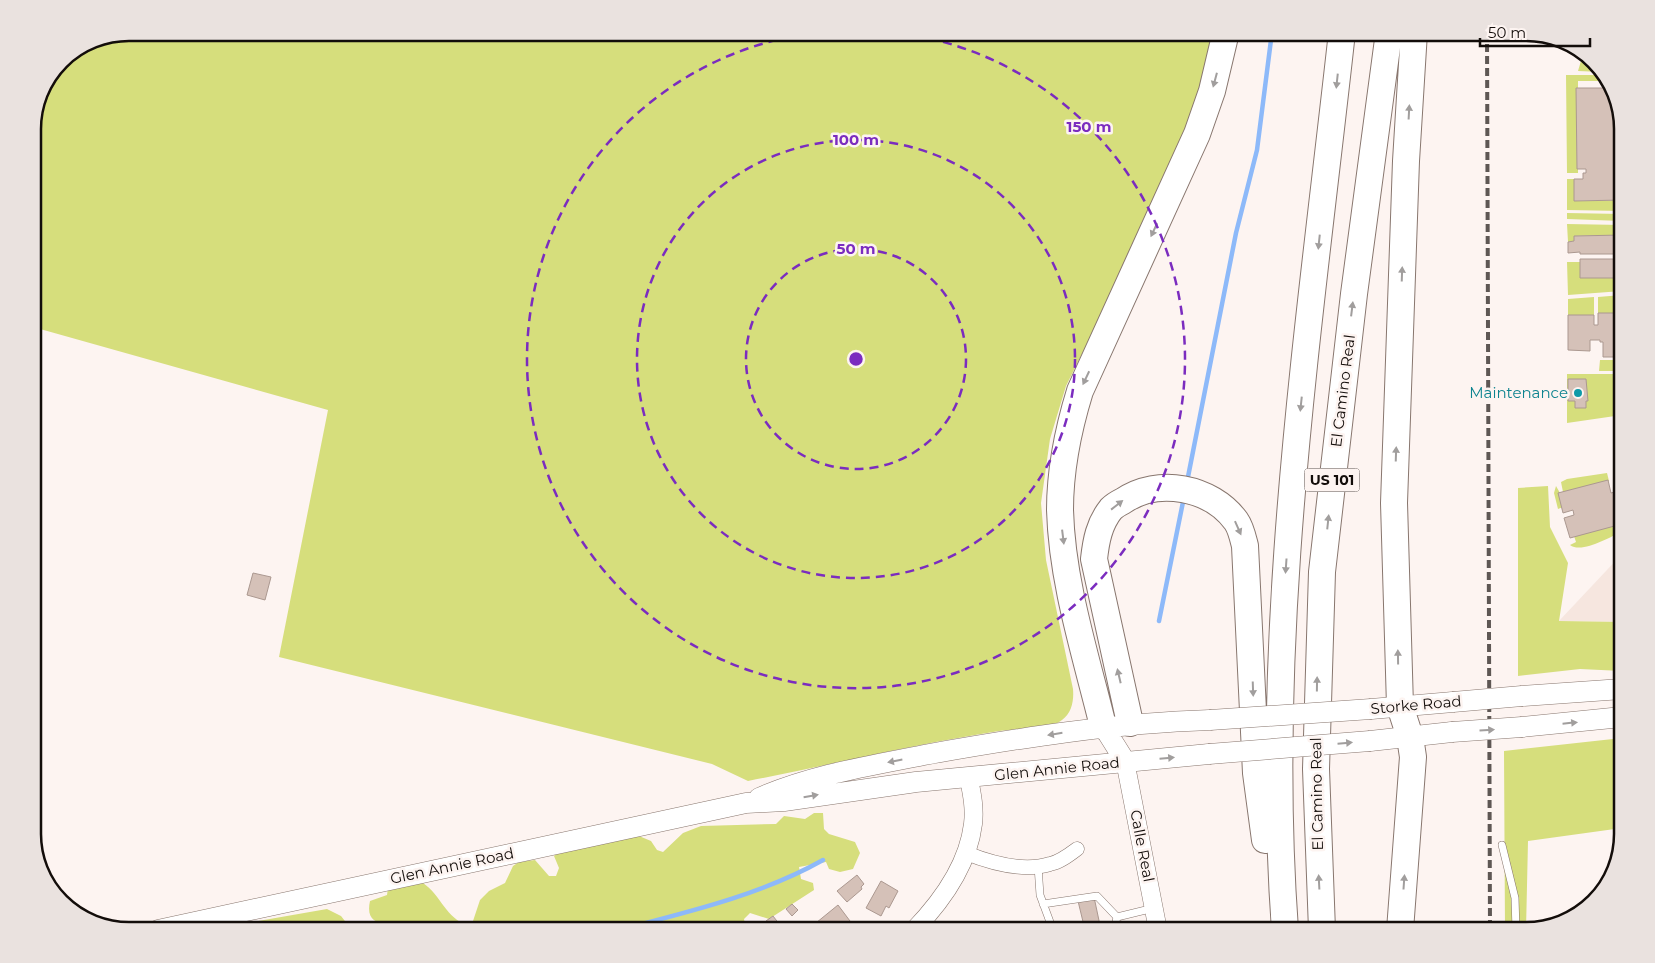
<svg xmlns="http://www.w3.org/2000/svg" width="1655" height="963" viewBox="0 0 1655 963" font-family="Montserrat,sans-serif">
<style>
.built{fill:#f6e6df}
.green{fill:#d6de7c}
.lines{fill:none;stroke-linecap:round;stroke-linejoin:round}
.stream{stroke:#8db9f9;stroke-width:4.5}
.building{fill:#d5c1b8;stroke:#ab9890}
.service-casing{stroke:#88766e;stroke-width:8}
.minor-casing{stroke:#88766e;stroke-width:15}
.tertiary-casing{stroke:#88766e;stroke-width:19}
.secondary-casing{stroke:#88766e;stroke-width:21}
.motorway-casing{stroke:#88766e;stroke-width:28}
.service{stroke:#fff;stroke-width:7}
.minor{stroke:#fff;stroke-width:14}
.tertiary{stroke:#fff;stroke-width:18}
.secondary{stroke:#fff;stroke-width:20}
.motorway{stroke:#fff;stroke-width:26}
.rail{stroke:#5e5754;stroke-width:4;stroke-dasharray:8 4;stroke-linecap:butt}
.secondary-bridge-casing{stroke:#88766e;stroke-width:21;stroke-linecap:butt}
.secondary-bridge{stroke:#fff;stroke-width:20}
.oneway{fill:#a19e9d}
.ring{fill:none;stroke:#7b2cbf;stroke-width:2.5;stroke-dasharray:9 6}
.culture-dot{fill:#0f9aa8;stroke:#fdf4f1;stroke-width:2}
.labels{text-anchor:middle;stroke-width:5;stroke-linejoin:round;paint-order:stroke}
.shield{fill:#fdf4f1;stroke:#59524f;stroke-width:1}
.shield-label{font-size:14px;font-weight:bold;fill:#130d0a}
.street-label{font-size:15px;fill:#130d0a;stroke:#fdf4f1}
.culture-label{font-size:15px;fill:#0d838f;stroke:#fdf4f1;text-anchor:end}
.rim{fill:none;stroke:#130d0a;stroke-width:2.5}
.centre{fill:#7b2cbf;stroke:#fdf4f1;stroke-width:2.5}
.ring-label{font-size:15px;text-anchor:middle;font-weight:bold;fill:#7b2cbf;stroke:#fdf4f1;stroke-width:5;stroke-linejoin:round;paint-order:stroke}
</style>
<rect width="100%" height="100%" fill="#fdf4f1"/>
<path class="built" d="M1622,554V622L1559,621Z"/>
<path class="green" d="M129,32L1216,33L1212,56L1163,191L1066,386L1050,439L1041,503L1046,560L1073,689C1074,700 1072,713 1062,720C1050,730 1015,729 999,731C915,744 831,765 748,781L712,764L279,657L328,410L33,327V123L40,92L61,61L93,40Z
M1583,54L1602,72L1578,71Z
M1566,75H1605L1608,81H1578V173H1567Z
M1567,179H1574L1575,201L1622,200V211L1567,210Z
M1567,213L1622,214V221L1567,219Z
M1567,224L1622,225V235L1574,236V241L1568,242Z
M1567,262H1580L1581,278H1622V291L1568,295Z
M1622,295V313H1598V297Z
M1594,297V315H1568V299Z
M1600,360H1622V371H1599Z
M1567,374H1622V415L1567,423Z
M1607,473L1609,481L1560,494L1563,507L1558,509L1554,493L1556,486L1560,493L1563,492L1561,482L1567,479Z
M1548,486L1550,527L1568,563L1559,621L1622,622V671L1580,669L1518,676V488Z
M1622,523V532C1609,537 1582,554 1570,545L1576,542L1574,536Z
M1622,738V828L1528,841L1526,930H1505L1504,751Z
M814,813H823L824,829L829,834L855,842L860,853L853,869L840,872L829,869L826,862L799,867L801,879L813,883L814,890L769,919L750,913L744,919L746,930H414V926C397,920 363,933 370,901L387,895L388,888L423,883C441,895 446,919 468,925L473,921L480,900L489,891L505,883L513,866L519,862L535,860L549,876H556L559,868L554,856L559,851L639,836L651,841L657,850L663,852L683,833L701,826L776,824L784,816L805,819Z
M327,909L341,916L352,930H206Z"/>
<g class="lines">
<path class="stream" d="M1187,482L1236,233L1257,150L1272,32
M1159,621L1184,497
M619,930C688,912 761,895 823,860"/>
</g>
<path class="building" d="M1576,88H1610L1622,123V200L1574,201V179H1583V173H1586V169H1577Z
M1622,235V254H1580V252L1568,253V242L1574,241V236Z
M1580,259H1622V278H1580Z
M1598,313H1622V357H1603V342H1600V340H1590V351L1568,350V315H1594V325H1598Z
M1568,379H1586L1588,401H1586V408H1575V401H1568Z
M1622,476V524L1570,538L1564,518L1574,515L1573,510L1563,513L1558,493L1608,480L1611,493L1622,490L1619,477Z
M253,573L271,577L265,600L247,595Z
M857,875L864,884L861,887L862,889L847,902L837,891Z
M881,881L898,891L889,908L886,906L881,916L866,908Z
M1094,897L1101,930H1085L1078,901Z
M792,904L798,910L792,916L786,909Z
M838,905L850,921L838,930H814L811,927Z
M773,916L780,925L774,930L766,921Z"/>
<g class="lines">
<g class="service-casing">
<path id="service" d="M1502,845L1515,898L1516,930
M1038,866L1040,895L1053,930
M1043,904L1097,896L1117,917L1154,908
M1114,930L1117,917"/>
</g>
<g class="minor-casing">
<path id="minor" d="M966,853C991,863 1024,872 1050,864C1060,862 1069,855 1077,849"/>
</g>
<g class="tertiary-casing">
<path id="tertiary" d="M1125,761L1158,930
M914,930C941,902 968,865 973,824C975,809 972,794 969,779"/>
</g>
<g class="secondary-casing">
<path id="secondary" d="M1522,696L1622,689
M1371,709L1453,702
M1103,726L1125,761
M1522,727L1622,717
M1370,741L1452,732
M759,798C811,775 869,766 924,755C1019,738 1114,723 1210,720
M158,930L746,803L784,801L916,782L1209,754"/>
</g>
<g class="motorway-casing">
<path id="motorway" d="M1130,723L1094,559C1096,541 1099,524 1111,509C1114,506 1119,503 1123,501C1158,477 1211,487 1236,521C1241,528 1243,538 1245,546L1256,773L1265,840
M1103,726C1086,656 1062,583 1060,510C1060,469 1068,430 1080,391L1197,134L1212,91L1226,32
M1285,930C1263,630 1309,331 1342,32
M1322,930L1316,769L1322,572L1354,294L1389,32
M1400,930L1413,757L1410,737L1400,706L1394,503L1406,161L1414,32"/>
</g>
<use href="#service" class="service"/>
<use href="#minor" class="minor"/>
<use href="#tertiary" class="tertiary"/>
<use href="#secondary" class="secondary"/>
<use href="#motorway" class="motorway"/>
<path class="rail" d="M1487,32L1490,930"/>
<g class="secondary-bridge-casing">
<path id="secondary-bridge" d="M1453,702L1522,696
M1210,720L1371,709
M1452,732L1522,727
M1209,754L1370,741"/>
</g>
<use href="#secondary-bridge" class="secondary-bridge"/>
</g>
<defs><path id="oneway-solid" d="M-6-.8H1V-3.2L6.5 0L1 3.2V.8H-6Z" transform="scale(1.25)"/></defs>
<g class="oneway">
<use href="#oneway-solid" transform="translate(1215 80) rotate(105)"/>
<use href="#oneway-solid" transform="translate(1337 81) rotate(96)"/>
<use href="#oneway-solid" transform="translate(1409 112) rotate(-87)"/>
<use href="#oneway-solid" transform="translate(1154 230) rotate(115)"/>
<use href="#oneway-solid" transform="translate(1319 242) rotate(96)"/>
<use href="#oneway-solid" transform="translate(1402 274) rotate(-88)"/>
<use href="#oneway-solid" transform="translate(1352 309) rotate(-83)"/>
<use href="#oneway-solid" transform="translate(1086 378) rotate(115)"/>
<use href="#oneway-solid" transform="translate(1301 404) rotate(96)"/>
<use href="#oneway-solid" transform="translate(1396 454) rotate(-88)"/>
<use href="#oneway-solid" transform="translate(1117 505) rotate(-38)"/>
<use href="#oneway-solid" transform="translate(1328 522) rotate(-84)"/>
<use href="#oneway-solid" transform="translate(1238 528) rotate(66)"/>
<use href="#oneway-solid" transform="translate(1063 537) rotate(83)"/>
<use href="#oneway-solid" transform="translate(1286 566) rotate(94)"/>
<use href="#oneway-solid" transform="translate(1398 657) rotate(-91)"/>
<use href="#oneway-solid" transform="translate(1119 676) rotate(-103)"/>
<use href="#oneway-solid" transform="translate(1317 684) rotate(-89)"/>
<use href="#oneway-solid" transform="translate(1253 689) rotate(88)"/>
<use href="#oneway-solid" transform="translate(1570 723) rotate(-6)"/>
<use href="#oneway-solid" transform="translate(1487 730) rotate(-4)"/>
<use href="#oneway-solid" transform="translate(1055 734) rotate(171)"/>
<use href="#oneway-solid" transform="translate(1345 743) rotate(-5)"/>
<use href="#oneway-solid" transform="translate(1167 758) rotate(-5)"/>
<use href="#oneway-solid" transform="translate(895 761) rotate(169)"/>
<use href="#oneway-solid" transform="translate(811 796) rotate(-10)"/>
<use href="#oneway-solid" transform="translate(1319 882) rotate(-93)"/>
<use href="#oneway-solid" transform="translate(1404 882) rotate(-86)"/>
</g>
<g class="ring">
<circle cx="856" cy="359" r="110"/>
<circle cx="856" cy="359" r="219"/>
<path d="M899 33A329 329 0 1 1 813 33"/>
</g>
<circle class="culture-dot" cx="1578" cy="393" r="5"/>
<g class="labels">
<rect class="shield" x="1304.5" y="468.5" width="55" height="23" rx="4"/>
<g class="shield-label">
<text x="1332" y="485">US 101</text>
</g>
<g class="street-label">
<text transform="translate(1343 391) rotate(-83)" y="5">El Camino Real</text>
<text transform="translate(1416 705) rotate(-5)" y="5">Storke Road</text>
<text transform="translate(1057 769) rotate(-6)" y="5">Glen Annie Road</text>
<text transform="translate(1317 794) rotate(-91)" y="5">El Camino Real</text>
<text transform="translate(1142 846) rotate(79)" y="5">Calle Real</text>
<text transform="translate(452 866) rotate(-12)" y="5">Glen Annie Road</text>
</g>
<g class="culture-label">
<text x="1568" y="398">Maintenance</text>
</g>
</g>
<path d="M0 0H1655V963H0ZM129 41H1526A88 88 0 0 1 1614 129V834A88 88 0 0 1 1526 922H129A88 88 0 0 1 41 834V129A88 88 0 0 1 129 41Z" fill="#eae2df" fill-rule="evenodd"/>
<path class="rim" d="M129 41H1526A88 88 0 0 1 1614 129V834A88 88 0 0 1 1526 922H129A88 88 0 0 1 41 834V129A88 88 0 0 1 129 41Z"/>
<circle cx="856" cy="359" r="8" class="centre"/>
<g class="ring-label">
<text x="1089" y="132">150 m</text>
<text x="856" y="145">100 m</text>
<text x="856" y="254">50 m</text>
</g>
<path d="M1480 38v8h110v-8" fill="none" stroke="#130d0a" stroke-width="2.5"/>
<text x="1488" y="38" font-size="15" fill="#130d0a" stroke="#fdf4f1" stroke-width="4" paint-order="stroke">50 m</text>
</svg>
